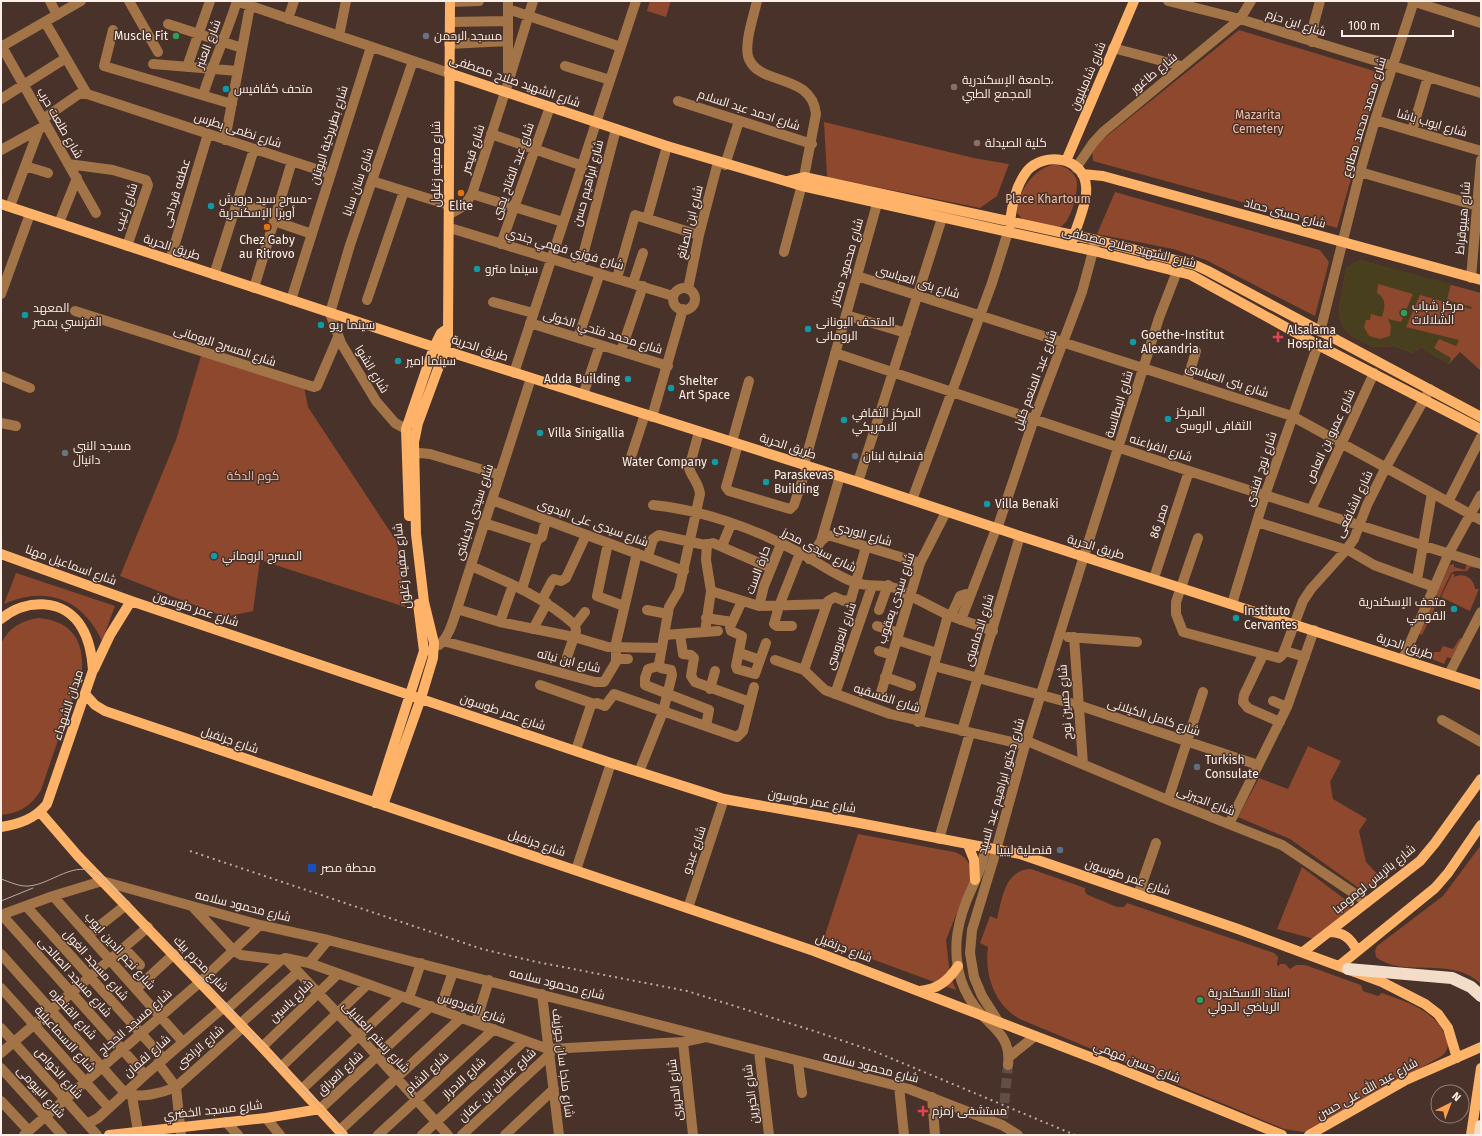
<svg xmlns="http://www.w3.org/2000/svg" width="1482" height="1136" viewBox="0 0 1482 1136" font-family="'Fira Sans',Cairo,sans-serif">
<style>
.green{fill:#8d482d}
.sand{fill:#483f1f;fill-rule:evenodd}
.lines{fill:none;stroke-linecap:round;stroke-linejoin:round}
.minor-tunnel{stroke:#634e46;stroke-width:10;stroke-dasharray:10 5;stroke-linecap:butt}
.minor{stroke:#a27447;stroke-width:10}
.major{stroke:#ffb368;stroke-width:10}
.highway{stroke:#f4ddc8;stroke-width:12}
.tram{stroke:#bbaaa2;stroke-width:1}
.rail{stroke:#bbaaa2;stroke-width:2;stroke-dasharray:2 4;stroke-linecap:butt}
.leisure-dot{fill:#2e9e5b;stroke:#483229;stroke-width:1.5}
.worship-dot{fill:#6b7280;stroke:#483229;stroke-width:1.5}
.education-dot{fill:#8d6e63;stroke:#483229;stroke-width:1.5}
.culture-dot{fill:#0f9aa8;stroke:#483229;stroke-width:1.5}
.food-dot{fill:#e8710a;stroke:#483229;stroke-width:1.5}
.health-dot{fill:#e0444e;stroke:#483229;stroke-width:1.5}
.service-dot{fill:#5c6f8a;stroke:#483229;stroke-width:1.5}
.transit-dot{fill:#1a4fb4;stroke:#483229;stroke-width:1.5}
.labels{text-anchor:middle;stroke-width:3;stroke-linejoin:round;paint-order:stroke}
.street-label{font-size:12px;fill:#feefe9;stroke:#483229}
.poi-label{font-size:12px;fill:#feefe9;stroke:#483229;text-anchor:start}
.park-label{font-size:12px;fill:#f0beab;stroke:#483229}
</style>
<rect width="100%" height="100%" fill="#483229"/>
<path class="green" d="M650,1H671L666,17L647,11Z
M1239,30L1381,73L1337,228L1093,161L1092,148Z
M824,122L974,158L1009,164L997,196L980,208L827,177Z
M1056,164C1065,167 1071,169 1076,178C1080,187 1071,225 1059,227C1051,228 1032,222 1023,220L1017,213C1018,191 1033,168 1056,164Z
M1115,192L1320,250L1329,262L1315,316L1206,260L1173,249L1097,234Z
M1360,260L1481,293V371L1460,352L1449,364L1420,347L1418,350L1415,349L1413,353L1394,346L1373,347L1352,336L1345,330L1341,321L1339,310L1346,268Z
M201,356L304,387L308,407L397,542L405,607L260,560L253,611L225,617L120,576L176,440Z
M1467,563L1477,568L1470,567L1467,571H1455L1451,573L1422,635L1417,633L1450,565L1454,564V567L1465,570Z
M16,573L115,606L102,641C83,599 46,585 4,604Z
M1452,574H1454V577C1464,572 1474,578 1475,589H1479L1470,611L1441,597Z
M39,618C71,621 84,640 82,670L41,790C31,806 20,813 1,815V644C8,628 22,620 39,618Z
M1460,638L1464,640L1453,659L1447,657L1444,664L1432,659L1434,652H1440L1443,646L1453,649Z
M1308,746L1341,761L1330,782L1333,799L1367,819L1359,831L1366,862L1383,880L1363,891L1290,839L1238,817L1259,778L1288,789Z
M858,834L954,852C966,856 970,862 972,875L946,940L950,975L956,990L823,941Z
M1481,845V984C1452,955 1403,979 1376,957L1375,951L1377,946L1443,896Z
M1302,867L1354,906L1314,939L1277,929Z
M1031,869L1085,888V892L1088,895L1117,907H1124L1127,903L1274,953L1278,957L1277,965L1279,966L1280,964H1285L1290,969L1296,965H1305L1361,985L1363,991L1378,996L1382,993C1406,1002 1432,1009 1444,1033C1449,1041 1450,1049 1442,1056L1316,1127L1303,1132L1284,1129L1022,1020C995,1007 984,975 988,947L980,943L990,916L997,919C1002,899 1005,869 1031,869Z"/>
<path class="sand" d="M1360,260L1451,284L1447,300L1472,307L1471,309L1420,295L1406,327L1459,340L1456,346L1439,339L1434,348L1451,358L1449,364L1420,347L1418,350L1415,349L1413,353L1394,346L1373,347L1352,336L1345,330L1341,321L1339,310L1346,268ZM1378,284L1413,294L1401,322L1388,319L1391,326L1390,336L1380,339L1369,336L1364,327L1366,320H1370L1371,314L1382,317C1385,307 1387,299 1377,293Z"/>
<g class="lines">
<path class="minor-tunnel" d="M1003,1118L1008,1065"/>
<path class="minor" d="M50,1L57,15
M129,1L158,52
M236,1L449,73
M508,1V71
M757,1C754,15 743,46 749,59C760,86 812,73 816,114L804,177L784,252
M1168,1L1240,19L1481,93
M1412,1L1481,23
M450,2L479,1
M508,9L621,47
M288,19L294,1
M45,22L87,94
M450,22L508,21
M168,24L242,48
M113,30L104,66L232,104
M339,36L346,1
M1312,42L1314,23L1320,1
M449,44L508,41
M1,45L96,213
M1,47L81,1
M1113,48L1181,66
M413,61L350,245L330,313L341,343L376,401L395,423L406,429L415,430
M153,64L238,71
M565,66L610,80
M187,67L210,1
M203,95C213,63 227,33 237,1
M1,99L66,58
M678,101L812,144
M43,119L79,94H87L331,174
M1375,120L1481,151
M1412,131L1428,77
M491,134L583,166
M225,140L250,6
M1,150L41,128
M68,164L113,170L146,180L148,185L127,246
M725,165L739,121
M25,166L48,173
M1076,168L1093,143L1103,132L1240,19L1251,1
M1360,172L1481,207
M372,181L449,205
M472,194L563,222
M12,201L39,129
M237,202L275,215
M450,214L464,206L472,194L508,83L533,1
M647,219L667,146
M274,221L312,234
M59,223L77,178
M450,228L673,296
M501,244L550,107
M170,260L208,134
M580,267L616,129
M214,275L254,149
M857,276L1292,416L1481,520
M617,278L635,215L699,235
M1471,278L1481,160
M633,283L643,253
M254,288L292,161
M673 299a11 11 0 1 1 22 0a11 11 0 1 1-22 0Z
M688,289L699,235L718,162
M1,294L30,214
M291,300L371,47
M367,300L404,191
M493,302L533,313
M75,311L314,387L317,386L338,337
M846,315L906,333
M530,323L668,366
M1320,332L1360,172L1375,120L1414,1
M578,338L600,273
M621,351L643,286
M835,353L1189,471L1481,564
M514,373L636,1
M1,376L30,388
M1187,381L1196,351
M583,395L600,345
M652,417L683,309
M1,423L16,426
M732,442L749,381
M738,444L726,487L729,491L790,509L794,505L807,466
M408,457L420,453L430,454L500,475
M630,460L645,414
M804,465L877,204
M858,482L942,218
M492,500L684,571
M912,500L992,283L1008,232
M1448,502L1481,437
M653,505C703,510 756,529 800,553C818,562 837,577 856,583C869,587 882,584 895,588L948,615L993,631
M1311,510L1374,373
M1257,522L1350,551L1374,565L1434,587
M484,523L537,540L542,537L546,520
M997,529L1034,419L1082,292L1096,240
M1198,538L1176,602V614L1183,632L1279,658L1283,654L1303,601L1311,589L1346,550L1354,539L1367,505L1386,467L1430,389
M821,541L840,476
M608,543L597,596L624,606
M722,546L731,524
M648,556L653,539L659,535L705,545L713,543L771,568
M809,559L821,541L828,535L920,563
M471,566C508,582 545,598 575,625L576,631L567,657
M1154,578L1189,471
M1417,580L1432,493
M522,589L537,540
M711,591L759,606L827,604
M542,600L552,581L554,579L561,581L566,578L586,535
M742,601L730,627L731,631L742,636L736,666L737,669L755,674L766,643
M1232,604L1265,495L1318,345
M759,606L764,586L781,544
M457,609L500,622L574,637L608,647L662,648
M647,610L668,614
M879,610L888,585
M951,616L960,596L966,594L970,596
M706,618L732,622
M961,620L996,529
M500,622L513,585
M575,625L585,612
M792,626H777L774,624L779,606L800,553
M877,626L899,633
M533,629L547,603
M705,632L711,591L706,560L707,544
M680,634L683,654L691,655L694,658L691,676L695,682L750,702
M664,635L718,631
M1068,637L1137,642
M1074,637L1083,764
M897,640L937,653
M443,641L595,682H604L616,662V643L637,553
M439,645C449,637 453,621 457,609L531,378
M879,651L892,655
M1285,651L1305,657
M740,653L760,660
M1263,655L1244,695L1243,702L1248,708L1280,722
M617,659H628
M1403,659L1449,553L1481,495
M775,660L804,670L825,690L890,714L1025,745
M659,666L648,669L645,678V685L709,710L706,726
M934,666L1078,705L1258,765
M804,670L828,601L835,597L844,601L851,599L866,547
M1449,674L1481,612
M885,677L911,686
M540,685L594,704
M710,689L715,671
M835,694L872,586
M880,696L920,563L946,512
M1273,701L1287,707
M1442,720L1481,742
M918,722L948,615
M962,731L1020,536
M1027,741L1168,800L1282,845L1367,902
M576,750L591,705L597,703L605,706L614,694L737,737L743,731L754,687
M639,772L663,712L672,675L671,670L661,668L659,664L669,607L679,590L700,494C699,483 692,478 689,468L699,432
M1168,800L1203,692
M1229,824L1287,707L1314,630
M939,839L970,733
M985,847C984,862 978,874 972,888C958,918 951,947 961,980C965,992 972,1004 981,1014C997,1031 1011,1039 1008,1065
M576,870L611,763
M1138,895L1156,843
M53,896L183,1042
M26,906L164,1059
M193,907L234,951L241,955L281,960L285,958L309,963L548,1049L683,1042L706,1037
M688,908L724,799
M1,915L53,896L102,881L260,925L328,940L909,1089L1002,1125L1018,1135
M2,915L145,1075
M88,935L126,905
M124,948L140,965
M1,954L125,1093C140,1099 162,1093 176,1087L158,1063
M285,958L359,1036L448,1135
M309,963L328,940
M1,988L109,1108
M136,989L174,954
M542,994L559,1135
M409,998L421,963
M440,1009L453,972
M226,1010L281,960
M998,1021L982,996L974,977L970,953L972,930L993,861L1025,745L1084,556L1159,318L1181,261
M476,1022L489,980
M240,1024L298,972
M1,1028L97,1135
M683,1042L693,1135
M262,1047L338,974
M759,1051L769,1135
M1,1053L148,927
M1009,1057L1035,1036
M798,1062L802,1093
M281,1067L368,984
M1,1068L62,1135
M899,1086L904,1135
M302,1089L401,996
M132,1096L138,1131
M932,1097L935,1135
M1,1101L29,1131
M320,1109L431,1006
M266,1118L280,1135
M226,1122L238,1135
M87,1124L98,1118L145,1075L224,1007
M339,1131L462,1017
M24,1135L199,983L260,925
M181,1135L176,1087L243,1027
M378,1135L494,1029
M422,1135L524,1041
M462,1135L550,1054
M505,1135L554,1089"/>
<path class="major" d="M449,73L667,146L802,186L1094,251L1191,275L1318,345L1481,429
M1066,161L1134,1
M1082,174L1103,176L1481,280
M787,181L804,177L1096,240L1195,265L1208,271L1481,417
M1,204L434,347L858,482L1020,536L1481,685
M1009,228C1012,208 1014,188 1027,171C1044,151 1084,157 1086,186C1088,202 1076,227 1072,242
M409,516L406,429L434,347L441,333L448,328
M1,554L131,601L611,763L724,799L854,822L1020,854L1238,929L1382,982L1425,1004L1438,1014L1448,1028L1457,1058
M1,619C26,598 65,598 82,628C90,641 92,656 93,670L47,804C35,819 19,824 1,827
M94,669L110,635L131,601
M86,695L95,705L105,711L814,951L1103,1062L1282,1135
M375,803L424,651L418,604
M383,805L421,698L433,658L434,643L424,602L416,534L414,442L418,423L445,350L448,335L450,1
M40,812L78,856L262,1047L343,1135
M968,845L974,860L975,880
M1329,932C1343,932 1351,938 1357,951
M1303,952L1420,861L1435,843L1481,779
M1339,966L1435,888L1448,873L1481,825
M920,991C938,989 948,981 958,966
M109,1135L266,1118L320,1109
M1309,1135L1406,1080L1481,1047
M1471,1135L1481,1068"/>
<path class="highway" d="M1348,969L1452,978L1471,987L1481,996
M1480,1135L1481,1126"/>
<path class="tram" d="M1,879C10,882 20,887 29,886C52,884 75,859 98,874L202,980L346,1135
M1,901L33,888"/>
<path class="rail" d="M190,851L482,949L537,962L687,991L814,1031L876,1052L1075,1135"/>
</g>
<g class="leisure-dot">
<circle cx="176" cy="36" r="4"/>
<circle cx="1404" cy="313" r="4"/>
<circle cx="1200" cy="1000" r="4"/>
</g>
<g class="worship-dot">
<circle cx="426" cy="36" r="4"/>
<circle cx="65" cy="453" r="4"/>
</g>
<g class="education-dot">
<circle cx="954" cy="87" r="4"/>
<circle cx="977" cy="143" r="4"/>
</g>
<g class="culture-dot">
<circle cx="226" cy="89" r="4"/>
<circle cx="211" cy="206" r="4"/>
<circle cx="477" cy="269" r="4"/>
<circle cx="25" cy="315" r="4"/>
<circle cx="321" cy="325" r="4"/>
<circle cx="808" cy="329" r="4"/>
<circle cx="1133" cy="342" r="4"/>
<circle cx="398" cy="361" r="4"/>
<circle cx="628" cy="379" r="4"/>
<circle cx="671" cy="388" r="4"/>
<circle cx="1168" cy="419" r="4"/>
<circle cx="844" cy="420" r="4"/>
<circle cx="540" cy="433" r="4"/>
<circle cx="715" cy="462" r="4"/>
<circle cx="766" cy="482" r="4"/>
<circle cx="987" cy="504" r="4"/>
<circle cx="214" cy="556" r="4"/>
<circle cx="1454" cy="609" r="4"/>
<circle cx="1236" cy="618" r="4"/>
</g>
<g class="food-dot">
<circle cx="461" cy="193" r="4"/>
<circle cx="267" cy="227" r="4"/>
</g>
<g class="health-dot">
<path d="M1276 331h4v4h4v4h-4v4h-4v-4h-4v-4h4z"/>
<path d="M921 1105h4v4h4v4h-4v4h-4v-4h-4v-4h4z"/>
</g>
<g class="service-dot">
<circle cx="855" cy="456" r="4"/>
<circle cx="1197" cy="767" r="4"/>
<circle cx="1060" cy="850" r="4"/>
</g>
<rect class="transit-dot" x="307" y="863" width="10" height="10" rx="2"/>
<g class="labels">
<g class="street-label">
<text transform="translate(1296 23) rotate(18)" y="4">شارع ابن حزم</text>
<text transform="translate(208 44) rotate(-69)" y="4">شارع العنبر</text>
<text transform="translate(1154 73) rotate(-40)" y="4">شارع طاغور</text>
<text transform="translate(1088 76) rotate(-67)" y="4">شارع شامبليون</text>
<text transform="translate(515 81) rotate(19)" y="4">شارع الشهيد صلاح مصطفى</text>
<text transform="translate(749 110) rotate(18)" y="4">شارع احمد عبد السلام</text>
<text transform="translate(1364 117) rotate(-73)" y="4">شارع محمد محمد مطاوع</text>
<text transform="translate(60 123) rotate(60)" y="4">شارع طلعت حرب</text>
<text transform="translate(1432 123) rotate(16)" y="4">شارع ايوب باشا</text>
<text transform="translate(238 130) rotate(18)" y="4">شارع نظمى بطرس</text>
<text transform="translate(329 135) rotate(-73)" y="4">شارع بطريركية اليونان</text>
<text transform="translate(473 149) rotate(-72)" y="4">شارع قيصر</text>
<text transform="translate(436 164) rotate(-90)" y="4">شارع صفيه زغلول</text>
<text transform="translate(513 171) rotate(-70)" y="4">شارع عبد الفتاح يحيي</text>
<text transform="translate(358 182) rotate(-71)" y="4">شارع سان سابا</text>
<text transform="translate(588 183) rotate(-75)" y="4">شارع ابراهيم حسن</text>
<text transform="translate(176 193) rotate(-73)" y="4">عطفه قرداحى</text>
<text transform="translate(126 207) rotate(-72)" y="4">شارع زغيب</text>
<text transform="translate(1285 213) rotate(15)" y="4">شارع حسنى حماد</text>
<text transform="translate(1463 218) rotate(-85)" y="4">شارع هيبوقراط</text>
<text transform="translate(690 222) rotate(-76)" y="4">شارع ابن الصائغ</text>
<text transform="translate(172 247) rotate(18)" y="4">طريق الحرية</text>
<text transform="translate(1129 247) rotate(14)" y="4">شارع الشهيد صلاح مصطفى</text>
<text transform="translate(565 249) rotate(16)" y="4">شارع فوزي فهمي جندي</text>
<text transform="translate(847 262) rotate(-74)" y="4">شارع محمود مختار</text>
<text transform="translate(918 282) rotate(17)" y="4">شارع بنى العباسى</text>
<text transform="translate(603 332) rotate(17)" y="4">شارع محمد فتحي الخولى</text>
<text transform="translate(225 346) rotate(18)" y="4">شارع المسرح الرومانى</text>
<text transform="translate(480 348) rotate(18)" y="4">طريق الحرية</text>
<text transform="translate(372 369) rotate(59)" y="4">شارع الشوا</text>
<text transform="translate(1035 380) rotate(-70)" y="4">شارع عبد المنعم خليل</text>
<text transform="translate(1227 380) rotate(18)" y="4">شارع بنى العباسى</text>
<text transform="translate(1119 404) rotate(-73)" y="4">شارع البطالسة</text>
<text transform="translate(1330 436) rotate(-65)" y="4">شارع عمرو بن العاص</text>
<text transform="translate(788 446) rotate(18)" y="4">طريق الحرية</text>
<text transform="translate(1161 448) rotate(18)" y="4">شارع الفراعنه</text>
<text transform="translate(1261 469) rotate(-72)" y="4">شارع نوح افندى</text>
<text transform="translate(1354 504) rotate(-65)" y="4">شارع الشافعى</text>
<text transform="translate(474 512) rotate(-72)" y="4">شارع سيدى الخباشى</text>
<text transform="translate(1159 521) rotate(-72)" y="4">ممر 86</text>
<text transform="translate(593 523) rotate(20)" y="4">شارع سيدى على البدوى</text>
<text transform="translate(863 534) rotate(16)" y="4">شارع الوردي</text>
<text transform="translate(1096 547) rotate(17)" y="4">طريق الحرية</text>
<text transform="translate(819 550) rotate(27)" y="4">شارع سيدى محرز</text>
<text transform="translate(71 565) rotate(20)" y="4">شارع اسماعيل مهنا</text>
<text transform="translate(402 566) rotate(-96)" y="4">شارع صفيه زغلول</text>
<text transform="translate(758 570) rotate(-70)" y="4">حارة الست</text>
<text transform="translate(896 598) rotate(-72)" y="4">شارع سيدى يعقوب</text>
<text transform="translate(196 609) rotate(18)" y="4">شارع عمر طوسون</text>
<text transform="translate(979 630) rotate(-73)" y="4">شارع الدمامينى</text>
<text transform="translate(841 636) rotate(-71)" y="4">شارع العروسى</text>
<text transform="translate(1405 646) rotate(18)" y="4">طريق الحرية</text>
<text transform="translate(569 661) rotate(14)" y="4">شارع ابن نباته</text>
<text transform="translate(887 698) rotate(18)" y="4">شارع الفسقيه</text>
<text transform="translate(1065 702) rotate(-94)" y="4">شارع حسين نوح</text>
<text transform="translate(68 705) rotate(-72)" y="4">ميدان الشهداء</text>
<text transform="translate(503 712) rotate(19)" y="4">شارع عمر طوسون</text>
<text transform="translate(1154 717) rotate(18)" y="4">شارع كامل الكيلانى</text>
<text transform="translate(230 740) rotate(19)" y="4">شارع جرنفيل</text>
<text transform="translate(1001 786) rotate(-74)" y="4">شارع دكتور ابراهيم عبد السيد</text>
<text transform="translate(812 801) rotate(10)" y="4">شارع عمر طوسون</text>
<text transform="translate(1206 801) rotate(21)" y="4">شارع الجبرتى</text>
<text transform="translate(537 843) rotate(19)" y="4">شارع جرنفيل</text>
<text transform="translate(694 850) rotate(-71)" y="4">شارع عبدو</text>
<text transform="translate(1128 877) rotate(19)" y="4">شارع عمر طوسون</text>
<text transform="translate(1374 879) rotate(-39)" y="4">شارع باتريس لومومبا</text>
<text transform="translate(243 906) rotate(14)" y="4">شارع محمود سلامه</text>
<text transform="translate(844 948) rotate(21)" y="4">شارع جرنفيل</text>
<text transform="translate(120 951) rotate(48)" y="4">شارع نجم الدين ايوب</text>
<text transform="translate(201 964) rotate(46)" y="4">شارع محرم بيك</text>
<text transform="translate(96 965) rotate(48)" y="4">شارع مسجد الغول</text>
<text transform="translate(75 977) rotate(48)" y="4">شارع مسجد الصالحى</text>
<text transform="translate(557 984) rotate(14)" y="4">شارع محمود سلامه</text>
<text transform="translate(291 1001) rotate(-44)" y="4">شارع ياسين</text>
<text transform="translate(472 1008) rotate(20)" y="4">شارع الفردوس</text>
<text transform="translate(73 1014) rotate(48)" y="4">شارع القنطره</text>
<text transform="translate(135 1022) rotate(-41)" y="4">شارع مسجد الحجاج</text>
<text transform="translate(376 1037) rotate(47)" y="4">شارع رستم العلايلى</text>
<text transform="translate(65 1039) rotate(48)" y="4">شارع الاسماعيلية</text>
<text transform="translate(200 1047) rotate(-41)" y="4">شارع الراضى</text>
<text transform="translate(147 1056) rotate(-41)" y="4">شارع لقمان</text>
<text transform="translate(1137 1062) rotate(22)" y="4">شارع حسين فهمي</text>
<text transform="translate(563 1063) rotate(83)" y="4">شارع ملجا سان جوزيف</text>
<text transform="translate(871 1067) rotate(14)" y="4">شارع محمود سلامه</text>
<text transform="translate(59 1073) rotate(48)" y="4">شارع الخواص</text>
<text transform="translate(340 1073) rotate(-43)" y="4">شارع العراق</text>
<text transform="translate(427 1073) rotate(-43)" y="4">شارع الشام</text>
<text transform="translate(464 1078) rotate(-43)" y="4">شارع الاحراز</text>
<text transform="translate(497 1085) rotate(-43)" y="4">شارع عثمان بن عفان</text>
<text transform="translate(1367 1089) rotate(-29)" y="4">شارع عبد الله على حسن</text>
<text transform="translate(675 1090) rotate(-96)" y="4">شارع الحريرى</text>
<text transform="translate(41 1092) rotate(48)" y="4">شارع البيومى</text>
<text transform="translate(751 1094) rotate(-97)" y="4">شارع الخيرين</text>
<text transform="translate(213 1110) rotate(-6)" y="4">شارع مسجد الخضري</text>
</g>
<g class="poi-label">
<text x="168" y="40" text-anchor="end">Muscle Fit</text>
<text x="434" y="40">مسجد الرحمن</text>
<text x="962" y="84">جامعة الإسكندرية،<tspan x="962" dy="14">المجمع الطبي</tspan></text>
<text x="234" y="93">متحف كڤافيس</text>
<text x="985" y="147">كلية الصيدلة</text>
<text x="219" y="203">مسرح سيد درويش-<tspan x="219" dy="14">أوبرا الإسكندرية</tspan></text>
<text x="461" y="210" text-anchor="middle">Elite</text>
<text x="267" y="244" text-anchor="middle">Chez Gaby<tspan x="267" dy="14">au Ritrovo</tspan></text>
<text x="485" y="273">سينما مترو</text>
<text x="1412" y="310">مركز شباب<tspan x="1412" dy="14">الشلالات</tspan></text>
<text x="33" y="312">المعهد<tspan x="33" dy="14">الفرنسي بمصر</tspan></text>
<text x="816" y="326">المتحف اليونانى<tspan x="816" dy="14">الرومانى</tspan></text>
<text x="329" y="329">سينما ريو</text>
<text x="1287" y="334">Alsalama<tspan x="1287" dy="14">Hospital</tspan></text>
<text x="1141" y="339">Goethe-Institut<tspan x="1141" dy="14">Alexandria</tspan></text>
<text x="406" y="365">سينما امير</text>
<text x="620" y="383" text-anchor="end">Adda Building</text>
<text x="679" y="385">Shelter<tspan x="679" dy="14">Art Space</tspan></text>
<text x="1176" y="416">المركز<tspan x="1176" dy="14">الثقافى الروسى</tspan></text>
<text x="852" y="417">المركز الثقافي<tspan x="852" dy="14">الامريكي</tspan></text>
<text x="548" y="437">Villa Sinigallia</text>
<text x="73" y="450">مسجد النبي<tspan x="73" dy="14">دانيال</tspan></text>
<text x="863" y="460">قنصلية لبنان</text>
<text x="707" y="466" text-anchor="end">Water Company</text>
<text x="774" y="479">Paraskevas<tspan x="774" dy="14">Building</tspan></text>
<text x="995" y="508">Villa Benaki</text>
<text x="222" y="560">المسرح الروماني</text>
<text x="1446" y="606" text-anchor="end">متحف الإسكندرية<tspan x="1446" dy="14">القومي</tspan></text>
<text x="1244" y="615">Instituto<tspan x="1244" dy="14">Cervantes</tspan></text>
<text x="1205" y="764">Turkish<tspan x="1205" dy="14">Consulate</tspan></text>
<text x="1052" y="854" text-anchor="end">قنصلية ليبيا</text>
<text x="321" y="872">محطة مصر</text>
<text x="1208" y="997">استاد الاسكندرية<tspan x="1208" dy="14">الرياضي الدولي</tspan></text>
<text x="932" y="1115">مستشفى زمزم</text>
</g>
<g class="park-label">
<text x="1258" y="119">Mazarita<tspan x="1258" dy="14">Cemetery</tspan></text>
<text x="1048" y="203">Place Khartoum</text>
<text x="253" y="480">كوم الدكة</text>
</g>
</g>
<rect width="1482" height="1136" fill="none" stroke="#feefe9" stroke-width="4"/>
<g transform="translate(1450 1104) rotate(42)"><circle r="19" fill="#483229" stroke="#917e76"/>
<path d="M0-3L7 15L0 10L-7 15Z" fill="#fb9e50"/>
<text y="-6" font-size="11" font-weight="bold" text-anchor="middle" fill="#feefe9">N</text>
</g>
<path d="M1342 30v6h111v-6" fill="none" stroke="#feefe9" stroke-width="2"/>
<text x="1348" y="30" font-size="12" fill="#feefe9" stroke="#483229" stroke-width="3" paint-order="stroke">100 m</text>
</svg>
